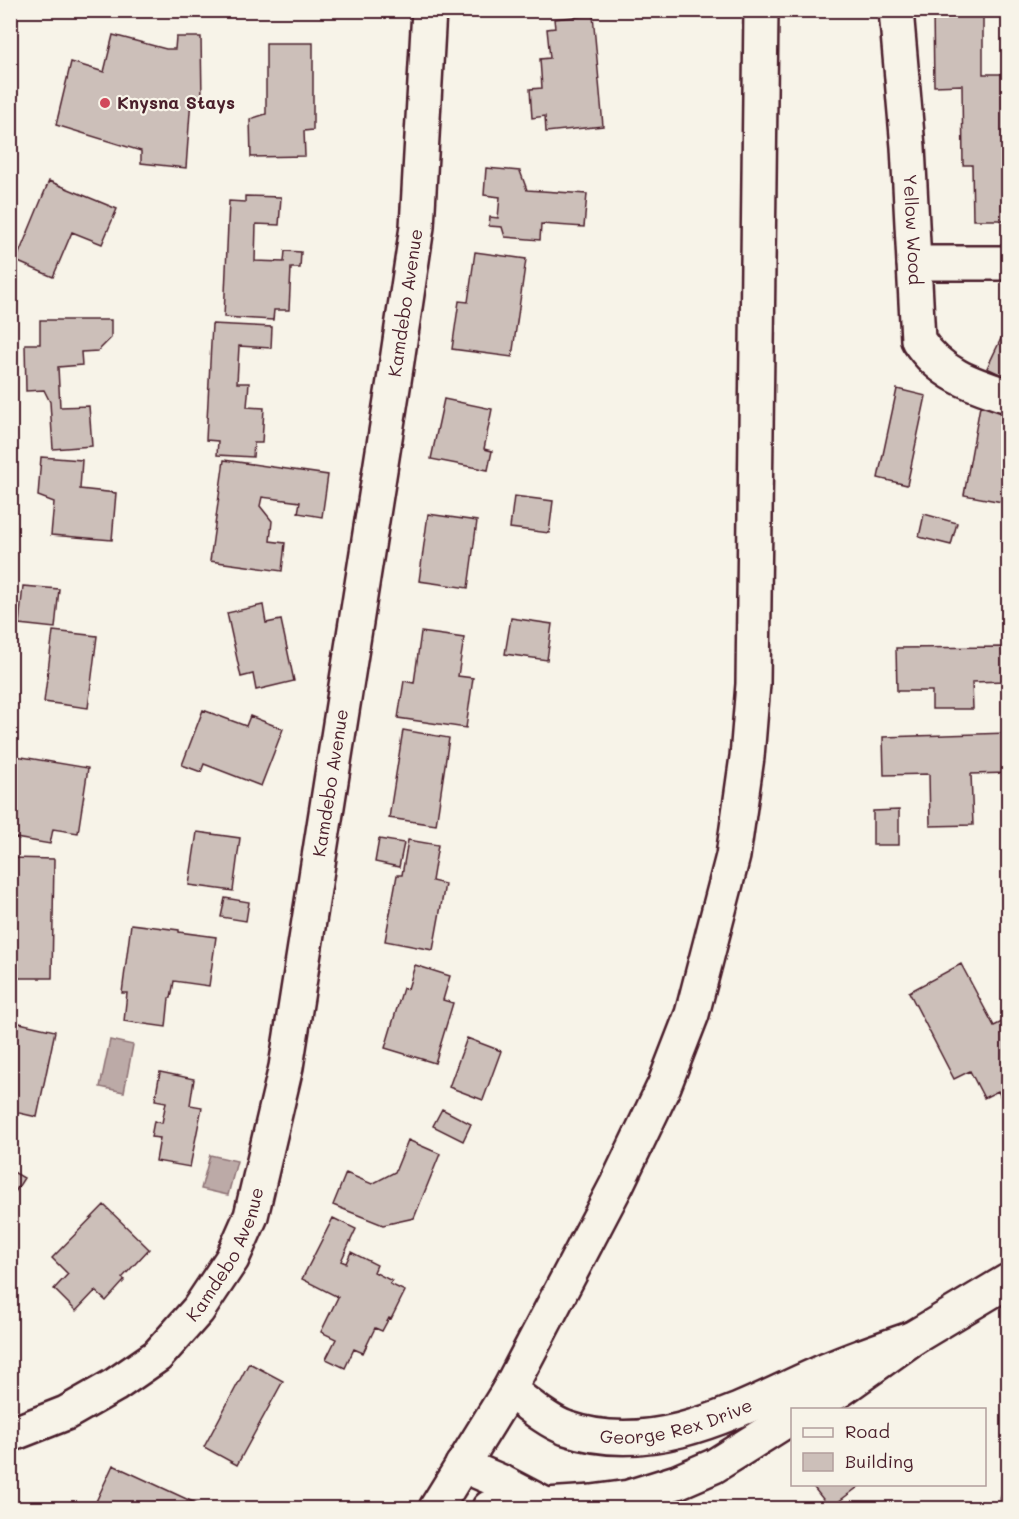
<svg xmlns="http://www.w3.org/2000/svg" width="1019" height="1519" viewBox="0 0 1019 1519" font-family="Mali,sans-serif">
<style>
.water{fill:#bcaaa7;stroke:#8e7275;stroke-width:1.5}
.building{fill:#ccbfb9;stroke:#4a1f2b;stroke-width:1.5}
.lines{fill:none;stroke-linecap:round;stroke-linejoin:round}
.minor-casing{stroke:#4a1f2b;stroke-width:38}
.highway-casing{stroke:#4a1f2b;stroke-width:38}
.minor{stroke:#f7f3e8;stroke-width:33}
.highway{stroke:#f7f3e8;stroke-width:33}
.poi-dot{fill:#d1495b;stroke:#f7f3e8;stroke-width:2}
.labels{text-anchor:middle;stroke-width:4.5;stroke-linejoin:round;paint-order:stroke}
.poi-label{font-size:18px;font-weight:bold;fill:#4a1f2b;stroke:#f7f3e8;text-anchor:start}
.street-label{font-size:18px;fill:#4a1f2b;stroke:#f7f3e8}
</style>
<rect width="100%" height="100%" fill="#f7f3e8"/>
<filter id="ink" filterUnits="userSpaceOnUse"><feTurbulence type="fractalNoise" baseFrequency=".0167" numOctaves="2"/><feDisplacementMap in="SourceGraphic" scale="12" xChannelSelector="R" yChannelSelector="G"/><feConvolveMatrix kernelMatrix="1 2 1 2 8 2 1 2 1" color-interpolation-filters="sRGB"/></filter>
<g filter="url(#ink)">
<path class="water" d="M110,1040L133,1045L124,1092L100,1087Z
M210,1155L237,1161L228,1195L201,1189Z
M1008,1474V1508H1003L1000,1499Z"/>
<path class="building" d="M933,10H983V74H1008V220H973L972,165H963L962,85L934,86Z
M593,15L603,126L546,132L545,116L532,118L530,89L542,88L540,59L550,58L547,29L555,28L554,19Z
M113,35L166,49H175L176,37H201L202,99L191,98L186,168L141,163V151L56,125L71,62L104,72Z
M266,43H313V130L304,131L305,156L251,157L250,119L266,114Z
M486,168L520,171L527,190L587,194L584,227L541,224L540,240L505,237L502,227L489,226L490,217L498,218L500,197L484,195Z
M49,181L117,209L102,244L72,232L53,277L16,261Z
M245,196L281,197L279,225L256,224L255,261L284,262L285,251L301,252L300,268H291L289,310H274L273,320L224,317L229,201L245,202Z
M475,252L526,259L512,357L452,349L459,301L468,302Z
M40,320H111V338L98,351L81,352L82,365L58,367L60,407L89,406L92,446L53,449L50,402L44,390L26,391L25,344H40Z
M212,324L272,327L271,348L239,346L237,383H249L247,407L264,408L262,443H254L253,457L217,455L218,441L206,440Z
M1008,324V378L987,368Z
M897,389L926,396L907,485L878,478Z
M444,399L492,409L484,449L492,451L488,470L431,459Z
M980,406L1008,411V503L964,495Z
M41,457L82,460L80,489L116,493L112,540L51,535L54,502L38,496Z
M224,460L328,475L322,517L298,513L300,502L262,497L260,506L272,521L270,541L285,543L282,571L210,561Z
M514,496L553,501L549,533L510,528Z
M428,514L477,521L468,588L419,581Z
M924,514L957,523L951,545L919,537Z
M23,586L59,589L55,628L19,624Z
M263,605L266,623L281,620L294,681L256,690L253,674L241,677L227,613Z
M511,618L552,624L547,660L505,654Z
M53,631L97,636L88,708L44,702Z
M421,632L464,638L458,676L473,678L466,728L398,718L404,681L414,683Z
M1005,647L1006,681L972,682L973,709H932V691H897L896,648Z
M203,710L246,726L250,716L283,729L261,786L204,764L201,772L182,765Z
M403,730L449,738L436,825L389,818Z
M1008,733V773L971,774L973,825L930,826L929,774L884,775L883,737Z
M10,755L88,768L78,833L53,829L50,844L10,837Z
M899,810V845H873V811Z
M197,832L240,838L233,891L189,885Z
M379,839L404,843L399,867L375,862Z
M408,840L438,845L432,881L445,884L433,950L385,941L397,875H402Z
M10,858L54,859L52,978H10Z
M225,898L249,902L246,921L221,917Z
M131,924L179,930V932L216,937L209,986L174,981L171,998H169L166,1027L124,1021L127,993H122Z
M961,964L994,1026L1008,1019V1113L998,1091L984,1098L970,1071L954,1079L909,992Z
M415,965L450,976L443,1000L453,1003L435,1063L385,1048L403,988L408,989Z
M15,1022L55,1031L37,1117L10,1111V1044Z
M467,1038L501,1051L483,1100L449,1087Z
M160,1072L194,1079L190,1105L202,1107L190,1167L156,1161L160,1138L151,1137L154,1121L162,1123L166,1102L155,1100Z
M442,1109L471,1124L463,1141L433,1126Z
M408,1140L440,1154L414,1218L383,1225L333,1205L346,1173L372,1184L395,1172Z
M10,1170L24,1178L10,1200Z
M104,1205L149,1249L122,1278L125,1280L106,1301L95,1291L76,1311L54,1289L68,1274L52,1258Z
M333,1218L356,1229L341,1261L346,1263L351,1252L377,1265L374,1272L392,1281L390,1284L405,1291L391,1319L389,1318L382,1331L375,1328L363,1353L354,1349L345,1368L326,1359L336,1339L321,1332L338,1297L302,1279Z
M249,1363L283,1381L237,1465L204,1447Z
M113,1465L206,1508H93Z
M811,1484H862L830,1508Z"/>
<g class="lines">
<g class="minor-casing">
<g id="minor">
<path id="s1" d="M896,10L908,147L918,340C940,374 971,384 1008,396"/>
<path d="M914,263H999"/>
<path id="s2" d="M509,1390C527,1403 545,1420 566,1428C658,1460 746,1405 827,1370C855,1358 884,1348 913,1338"/>
<path d="M806,1410L840,1390L913,1338L1008,1281"/>
<path id="s3" d="M10,1435L66,1413L115,1385L157,1356L198,1310L232,1259L251,1216L286,1067L394,381L417,227L429,10"/>
<path d="M462,1465L504,1483L546,1505L592,1502L629,1497L677,1482L714,1466L792,1417"/>
</g>
</g>
<g class="highway-casing">
<path id="highway" d="M436,1508L509,1390L617,1184L664,1086L692,1014L733,856L747,757L753,684L761,10
M489,1508L546,1505"/>
</g>
<use href="#minor" class="minor"/>
<use href="#highway" class="highway"/>
</g>
</g>
<circle class="poi-dot" cx="105" cy="103" r="6"/>
<g class="labels">
<g class="poi-label">
<text x="117" y="109">Knysna Stays</text>
</g>
<g class="street-label">
<text dy="6" stroke="none"><textPath href="#s1" startOffset="220">Yellow Wood</textPath></text>
<text dy="6" stroke="none"><textPath href="#s3" startOffset="1264">Kamdebo Avenue</textPath></text>
<text dy="6" stroke="none"><textPath href="#s3" startOffset="778">Kamdebo Avenue</textPath></text>
<text dy="6" stroke="none"><textPath href="#s3" startOffset="292">Kamdebo Avenue</textPath></text>
<text dy="6" stroke="none"><textPath href="#s2" startOffset="182">George Rex Drive</textPath></text>
</g>
</g>
<rect width="1019" height="1519" fill="none" stroke="#f7f3e8" stroke-width="36"/>
<rect x="18" y="18" width="983" height="1483" fill="none" stroke="#4a1f2b" stroke-width="2" filter="url(#ink)"/>
<rect x="791" y="1408" width="195" height="78" fill="#f7f3e8" stroke="#b29e9c" stroke-width="1.5"/>
<rect x="803" y="1428" width="30" height="9" fill="#f7f3e8" stroke="#b29e9c" stroke-width="1.5"/>
<text x="845" y="1438" font-size="18" fill="#4a1f2b">Road</text>
<rect x="803" y="1453" width="30" height="18" fill="#ccbfb9" stroke="#b29e9c" stroke-width="1.5"/>
<text x="845" y="1468" font-size="18" fill="#4a1f2b">Building</text>
</svg>
